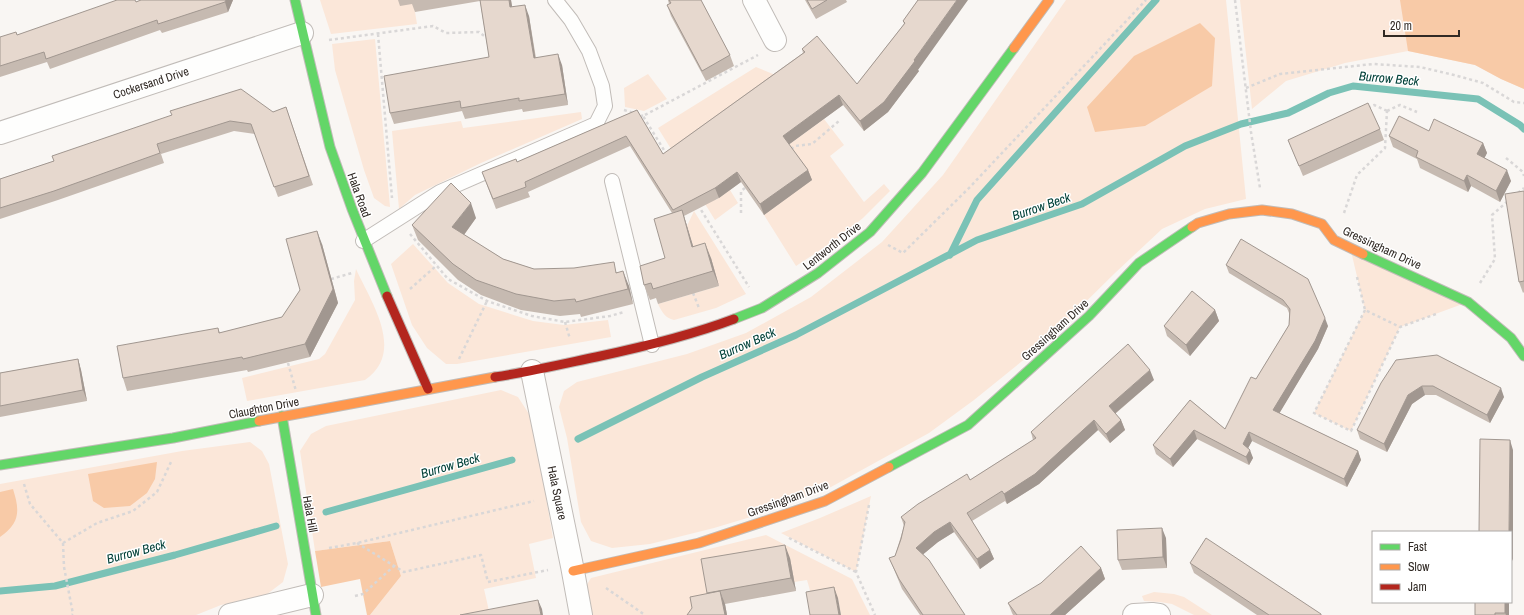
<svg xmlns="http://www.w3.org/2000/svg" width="1524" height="615" viewBox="0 0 1524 615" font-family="'Archivo Narrow',sans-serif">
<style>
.green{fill:#fbe7d9}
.forest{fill:#f8caa7}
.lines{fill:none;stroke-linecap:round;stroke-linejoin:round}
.stream{stroke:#7ac2b6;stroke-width:7}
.lane-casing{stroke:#c1bcb8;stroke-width:16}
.street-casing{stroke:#c1bcb8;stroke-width:24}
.fast-casing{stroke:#c1bcb8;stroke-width:11}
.slow-casing{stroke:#c1bcb8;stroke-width:11}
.jam-casing{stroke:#c1bcb8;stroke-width:11}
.path{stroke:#d9d7d7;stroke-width:2.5;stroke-dasharray:3 3;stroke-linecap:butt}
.lane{stroke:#fefefd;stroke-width:14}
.street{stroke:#fefefd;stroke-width:22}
.fast{stroke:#63d668;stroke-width:9}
.slow{stroke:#ff974d;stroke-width:9}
.jam{stroke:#b3261e;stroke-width:9}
.wall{fill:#c6bab1}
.shaded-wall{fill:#a19790}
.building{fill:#e6d8ce;stroke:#a19790}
.labels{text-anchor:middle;stroke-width:3;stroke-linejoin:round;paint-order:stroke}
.street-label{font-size:12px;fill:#312a25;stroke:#fff}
.water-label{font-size:13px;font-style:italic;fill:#004038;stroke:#fff}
</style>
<rect width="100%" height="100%" fill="#f9f6f3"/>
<path class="green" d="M320,0H413L417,24L331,34Z
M1066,0H1226L1246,199L1205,209L1162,229L1115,273L1042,345L974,400L929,433L831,487L774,510L714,528L650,544L612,548L591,541L581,522L567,438L559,407L564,391L577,382L687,354L746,333L811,297L882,242L943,175Z
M1240,0H1524V89L1501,79L1475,65L1408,51L1345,63L1286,81L1252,109Z
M375,39L390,207L385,206L374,198L364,170L335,70L332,44Z
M756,67L785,79L682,153L716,200L730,190L738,203L715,220L658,128Z
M648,74L667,99L644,111L625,107L624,88Z
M581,112L582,119L481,163L415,195L399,209L392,131L461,121L463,128Z
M824,119L844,145L830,156L864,202L884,184L890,191L863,218L837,239L796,266L764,215L811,180L787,146Z
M694,211L746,294L716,308L674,320C665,318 662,312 658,304L719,286L698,262L687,226Z
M413,244L448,283L479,304L533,321L564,325L608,320L611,337L457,364H446L427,348L412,325L391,264Z
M1350,247L1468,302L1400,327L1351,431L1314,413L1365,310Z
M356,269C371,302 406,352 365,380L247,401L242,378L319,359L325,354L355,300L354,281Z
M501,390L518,397L529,414L537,445L553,538L529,544L536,578L484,589L489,611L473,615H370L401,576L390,541L315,551L300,451L311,434L326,426Z
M250,442L262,451L269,464L288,564L283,582L266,595L221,605L196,615H0V484L182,451Z
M871,496L856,572L781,533L820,518Z
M766,535L852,579L870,615H841L838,598L811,594L807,580L794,582L790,558L712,606L695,615H591L586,586L591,578Z
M1154,592L1174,594L1184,597L1212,615H1194L1172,604L1160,602L1144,601L1142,596Z"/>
<path class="forest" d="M1400,0H1524V89L1501,79L1475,65L1408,51Z
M1200,23L1215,38L1212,86L1145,126L1095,132L1087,107L1134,56Z
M157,462L155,479L147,493L130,506L104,508L93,501L88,474Z
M13,489C20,511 20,523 0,537V492Z
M390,541L401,576L370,615H367L360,579L321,587L315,551Z"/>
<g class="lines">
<path class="stream" d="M950,255L977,200L1156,0
M578,439L702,377L796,335L977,240L1082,204L1185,146L1241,124L1288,113L1329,93L1353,86L1478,99L1520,125L1524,129
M326,512L512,460
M0,591L55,586L175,555L276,526"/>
<g class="lane-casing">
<path id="lane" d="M612,181L652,345
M363,241L440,192L596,124L605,106L602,86L589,51L571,20L555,0"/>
</g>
<g class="street-casing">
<path id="street" d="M754,0L775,40
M0,133L302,33
M532,371L572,566L581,615
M230,615L312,595
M1134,615L1152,614L1159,615"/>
</g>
<g class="fast-casing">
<path id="fast" d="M295,0L330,147L352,209L387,296
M1363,254L1468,302L1511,338L1524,356
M734,319L762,308L818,273L870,232L922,173L1014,48
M282,416L316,615
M0,465L173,438L259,421
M889,467L968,425L1089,316L1139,263L1192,227"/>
</g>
<g class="slow-casing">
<path id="slow" d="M1014,48L1049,0
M1192,227L1198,223L1229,214L1262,210L1292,214L1322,224L1334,240L1363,254
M259,421L495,377
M573,571L699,543L825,501L889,467"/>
</g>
<g class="jam-casing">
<path id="jam" d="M387,296L428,389
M495,377C529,372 563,364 596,357C643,347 689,336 734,319"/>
</g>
<path class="path" d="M1235,0L1251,132L1260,188
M378,34L392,198
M329,40L433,26L446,33L479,32L488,39
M1246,88L1280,74L1373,64L1420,67L1454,75L1483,83L1514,102L1524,103
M1368,108L1374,105L1387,111
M624,110L643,116
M1387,111L1400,105L1417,112
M791,149L795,146L812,144L839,121
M667,155L643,116L758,55
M1506,158L1523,172L1524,176
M1518,193L1524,188
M698,205L749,287
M741,213V191L745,188
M1344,213L1357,175L1385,148L1387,111
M410,234L448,279L487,301L532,316L565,322L610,316L624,312
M888,245L903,253L970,187L1146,0
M1357,277L1365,310L1400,327L1436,314
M331,279L352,273
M1480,283L1495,259L1492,215L1509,200
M410,289L437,265
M693,293L699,308
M1365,310L1314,413L1351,431L1400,327
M565,322L570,339
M459,359L487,301
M288,363L296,391
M24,484L30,504L63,543L64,567L73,614L72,615
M869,505L856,572L875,615
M789,538L856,572
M63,543L97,523L133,511L157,492L171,462
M357,543L404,572L481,555L488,582L548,570
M329,548L357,543L534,501
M606,588L645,615
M355,596L363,594L394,566"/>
<use href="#lane" class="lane"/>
<use href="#street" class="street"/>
<use href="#fast" class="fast"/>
<use href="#slow" class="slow"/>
<use href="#jam" class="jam"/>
</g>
<path class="wall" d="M141,0H233L228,12L162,33L160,30L50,69L47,62L0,77V37L17,35Z
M398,0H511L512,7L529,16L536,58L562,65L568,105L523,112L522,109L465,119L462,111L394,124L390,113L489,57L480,1L415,12L412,4L400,6Z
M668,0H701L730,55L734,66L706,81L671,16L667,5L669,4Z
M805,0H846L847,2L816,19Z
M918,0V70L919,71L888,112L864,131L843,105L789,144L808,170L812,180L764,215L741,182L719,198L684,216L693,246L711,258L719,286L658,304L656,298L650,300L644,285L665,258L672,213L630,146L528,192L530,197L496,209L482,172L517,162L637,110L663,154L803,53L802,49L857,84L904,24L903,21Z
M286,107L313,185L278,197L255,134L234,131L161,154L164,163L58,200L0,219V179L54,161L52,156L273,112Z
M1380,129L1384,140L1303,176L1288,140Z
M1429,131L1483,143L1487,153L1484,158L1511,181L1500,202L1471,186L1468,192L1420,168L1417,159L1393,147L1389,136Z
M1524,191V292L1523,293L1519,282Z
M476,218L464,235L503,259L534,269L618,272L629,286L633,304L581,317L580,314L560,316L521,310L481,295L458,280L418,240L412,225Z
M322,244L338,303L310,357L248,372L247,370L127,391L123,378L218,328L220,333L282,317L300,290Z
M1226,265L1328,326L1318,349L1279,413L1358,451L1361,460L1347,487L1252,441L1248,448L1253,458L1249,465L1197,439L1173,467L1156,454L1153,445L1190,400L1225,429L1256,379L1289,325V313L1287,308L1229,273Z
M1215,310L1219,321L1190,356L1167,336L1164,326Z
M1437,355L1504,397L1490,423L1436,395H1425L1412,404L1387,452L1360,439L1357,430Z
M78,359L81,370L87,401L0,417V373Z
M1154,380L1115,414L1121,420L1125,430L1110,443L1098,430L1039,484L1007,504L1005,501L972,521L990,550L994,559L980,569L954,532L938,542L923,554L965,615H920L902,589L893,567L889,558L895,556L904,526L901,517L970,480L1033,440L1031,432Z
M1166,538L1167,568L1122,570L1118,560Z
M790,558L796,591L725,604L727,615H687L707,593Z
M1190,563L1321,615H1257L1194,573Z
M1101,568L1105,579L1065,615H1013L1012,613L1008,603Z
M1475,602H1509V615H1475Z"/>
<path class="shaded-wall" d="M226,0H233L228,12L225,2Z
M509,0H511L514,18L510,7Z
M957,0H968L918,70L919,71L888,112L864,131L860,121L914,60Z
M525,5L529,16L537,69L534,58Z
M558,54L562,65L568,105L565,94Z
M839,95L843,105L787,146L783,136Z
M1483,143L1487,153L1481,165L1477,154Z
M808,170L812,180L764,215L760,204Z
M1507,170L1511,181L1500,202L1496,191Z
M737,172L741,182L719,198L715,188Z
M1467,175L1471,186L1468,192L1464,181Z
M471,203L476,218L458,243L452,227Z
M682,210L687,226L698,262L692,247Z
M317,231L322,244L338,303L310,357L305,344Z
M705,243L711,258L719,286L713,271Z
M623,271L629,286L633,304L628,289Z
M1215,310L1219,321L1190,356L1186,345Z
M1325,318L1328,326L1318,349L1276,419L1273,410Z
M78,359L81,370L87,401L83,390Z
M1150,370L1154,380L1112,416L1109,406Z
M1422,386L1425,395L1412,404L1387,452L1384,444L1408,395Z
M1501,388L1504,397L1490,423L1487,415Z
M1094,420L1098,430L1039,484L1007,504L1004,494Z
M1121,420L1125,430L1110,443L1106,434Z
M1194,430L1197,439L1173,467L1170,459Z
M1249,432L1252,441L1246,452L1243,444Z
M1510,440L1513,450V561L1511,557V532H1509Z
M1250,450L1253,458L1249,465L1246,457Z
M1358,451L1361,460L1347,487L1344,479Z
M950,522L954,532L938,542L920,557L916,548L934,532Z
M1162,528L1166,538L1167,568L1163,557Z
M785,545L790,558L796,591L791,578Z
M990,550L994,559L980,569L977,559Z
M1101,568L1105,579L1065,615H1050Z
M834,587L838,598L841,615H839Z
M720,591L725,604L727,615H725Z
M538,600L542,609L543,615H541Z
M1505,602H1509V615H1506L1505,613Z"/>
<path class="building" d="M117,0H135L136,2L141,0H226L225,2L158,24L157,20L46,59L44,52L0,66V37L16,32L17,35Z
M480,0H509L510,7L525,5L534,58L558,54L565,94L519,101V98L461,108L460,101L390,113L384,76L489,57Z
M669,0H701L730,55L702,71L667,5L671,3Z
M807,0H827L812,9Z
M918,0H957L914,60L915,61L884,102L860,121L839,95L783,136L808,170L760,204L737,172L715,188L673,210L626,136L525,182L526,187L493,199L482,172L516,159L517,162L637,110L663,154L805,52L802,49L817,36L857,84L905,23L903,21Z
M241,89L273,112L286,107L309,176L274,187L251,124L230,121L157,144L160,153L54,191L0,208V179L54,161L52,156L172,115L170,111Z
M1368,103L1380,129L1299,166L1288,140Z
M1399,116L1429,131L1434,119L1483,143L1477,154L1507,170L1496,191L1467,175L1464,181L1416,157L1418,151L1389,136Z
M451,183L471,203L452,227L503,259L534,269L574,268L614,262L616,273L623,271L628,289L576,302L575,299L554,301L516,294L476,280L453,264L412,225Z
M1524,191V281L1519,282L1505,194Z
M682,210L692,247L705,243L713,271L653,289L651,283L644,285L640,266L665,258L654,219Z
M317,231L333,289L305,344L243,359L242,357L123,378L117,346L218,328L219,333L282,317L300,290L286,239Z
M1241,239L1308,279L1325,318L1315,341L1273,410L1358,451L1344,479L1249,432L1243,444L1250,450L1246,457L1194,430L1170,459L1153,445L1190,400L1225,429L1251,377L1256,379L1289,325L1290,309L1283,300L1226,265Z
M1192,291L1215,310L1186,345L1164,326Z
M1128,344L1150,370L1109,406L1121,420L1106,434L1094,420L1035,474L1004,494L1002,491L967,513L990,550L977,559L950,522L934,532L916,548L929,560L965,615H923L899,579L889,558L895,556L901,539L905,522L901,517L918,504L967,474L970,480L1036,438L1031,432Z
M1437,355L1501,388L1487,415L1433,386H1422L1408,395L1384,444L1357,430L1381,383L1396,360Z
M78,359L83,390L0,406V373Z
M1480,439L1510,440L1509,532H1479Z
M1162,528L1163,557L1118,560L1117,530Z
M1206,538L1321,614V615H1269L1190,563Z
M785,545L791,578L707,593L701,559Z
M1081,546L1101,568L1050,615H1017L1008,603L1041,583Z
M834,587L839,615H810L806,592Z
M720,591L725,615H687L692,608L690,597Z
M538,600L541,615H460Z
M1475,602H1505V613H1495V615H1475Z"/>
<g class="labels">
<g class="street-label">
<text transform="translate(151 83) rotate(-18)" y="4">Cockersand Drive</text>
<text transform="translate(359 195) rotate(70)" y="4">Hala Road</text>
<text transform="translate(832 246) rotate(-38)" y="4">Lentworth Drive</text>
<text transform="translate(1382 248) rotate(25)" y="4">Gressingham Drive</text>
<text transform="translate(1055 330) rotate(-42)" y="4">Gressingham Drive</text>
<text transform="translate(264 408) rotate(-11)" y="4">Claughton Drive</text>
<text transform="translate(557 493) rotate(78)" y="4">Hala Square</text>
<text transform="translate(788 499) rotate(-20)" y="4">Gressingham Drive</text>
<text transform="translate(310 514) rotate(80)" y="4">Hala Hill</text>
</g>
<g class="water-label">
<text transform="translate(1389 78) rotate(5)" y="5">Burrow Beck</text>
<text transform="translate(1041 206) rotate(-19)" y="5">Burrow Beck</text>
<text transform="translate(747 343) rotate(-24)" y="5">Burrow Beck</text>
<text transform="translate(450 465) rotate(-16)" y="5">Burrow Beck</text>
<text transform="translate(136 551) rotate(-15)" y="5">Burrow Beck</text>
</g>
</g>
<rect x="1372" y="531" width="140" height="72" fill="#ffffff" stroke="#adaaa8"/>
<rect x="1380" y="544" width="20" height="6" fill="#63d668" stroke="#adaaa8"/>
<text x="1408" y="551" font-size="12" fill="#312a25">Fast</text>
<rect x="1380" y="564" width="20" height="6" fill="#ff974d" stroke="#adaaa8"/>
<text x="1408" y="571" font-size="12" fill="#312a25">Slow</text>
<rect x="1380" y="584" width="20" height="6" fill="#b3261e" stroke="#adaaa8"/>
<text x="1408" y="591" font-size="12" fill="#312a25">Jam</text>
<path d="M1384 30v6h75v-6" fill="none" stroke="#312a25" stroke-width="2"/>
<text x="1390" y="30" font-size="12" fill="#312a25" stroke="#ffffff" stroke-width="3" paint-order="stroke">20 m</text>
</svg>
